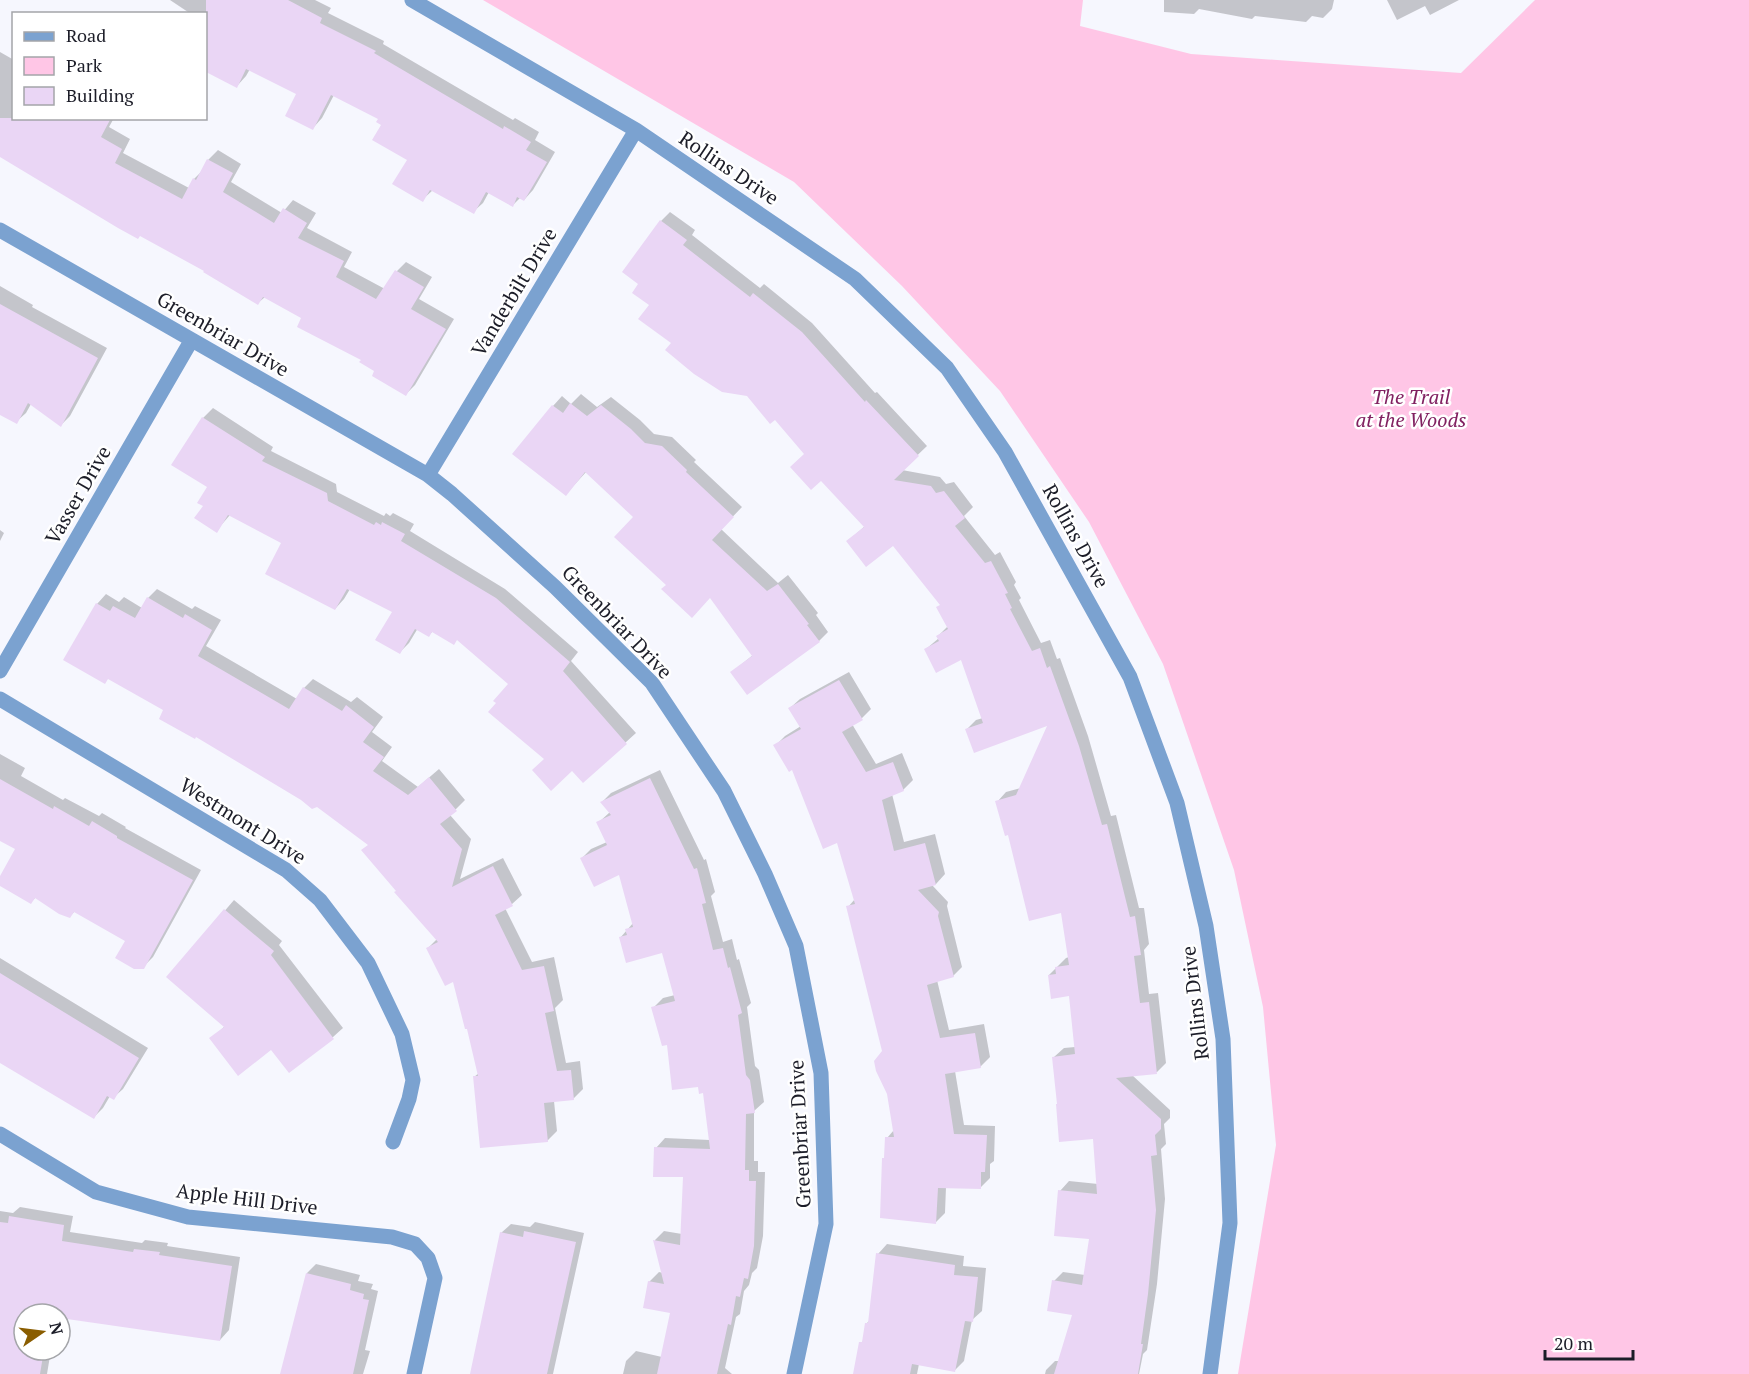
<svg xmlns="http://www.w3.org/2000/svg" width="1749" height="1374" viewBox="0 0 1749 1374" font-family="'PT Serif',serif">
<style>
.green{fill:#ffc6e6}
.shadow{fill:#0003}
.building{fill:#ead6f5}
.lines{fill:none;stroke-linecap:round;stroke-linejoin:round}
.minor{stroke:#7ba2d0;stroke-width:15}
.labels{text-anchor:middle;stroke-width:5;stroke-linejoin:round;paint-order:stroke}
.street-label{font-size:20px;fill:#1c1d28;stroke:#fff}
.park-label{font-size:20px;font-style:italic;fill:#812161;stroke:#fff}
</style>
<rect width="100%" height="100%" fill="#f6f7fe"/>
<path class="green" d="M483,0H1083L1080,26L1191,54L1461,73L1535,0H1749V1374H1238L1276,1145L1263,1007L1234,870L1163,664L1089,522L1000,391L902,286L794,182Z"/>
<path class="shadow" d="M170,0H315L331,8L328,13L384,41L383,44L513,120L515,118L539,132L535,140L555,152L533,190L524,200L520,198L512,206L489,192L483,203L473,212L433,190L422,200L409,159L383,125L380,118L334,95L322,118L313,128L298,94L250,69L246,76L237,86L206,66V14H191Z
M1164,0H1334L1332,9L1323,18L1312,16L1306,22L1255,16L1252,19L1199,9L1194,14L1164,12Z
M1387,0H1459L1430,15L1425,6L1397,20Z
M0,52L14,60V118H114L109,127L130,139L123,153L189,188L194,179L202,171L208,160L218,150L241,164L231,182L282,213L293,200L316,213L307,228L352,252L344,267L385,289L397,271L406,262L432,277L419,299L454,319L415,385L406,394L363,359L303,317L265,297L258,303L206,270L0,156Z
M670,212L695,230L692,235L760,288L764,284L812,323L875,393L877,392L927,446L902,470L940,477L946,484L954,482L973,507L964,516L995,555L1000,552L1016,582L1014,585L1021,598L1019,600L1041,643L1050,640L1057,659L1060,658L1088,736L1111,816L1116,815L1139,908H1144L1149,944L1144,950L1149,994L1158,993L1166,1063L1157,1072L1132,1075L1170,1110V1118L1164,1124L1166,1144L1161,1149L1165,1199L1157,1284L1147,1350L1143,1354L1139,1374H1045L1046,1370L1055,1361H1059L1074,1314L1054,1281L1063,1272L1085,1275L1091,1238L1060,1191L1069,1181L1098,1184L1094,1137L1054,1057L1064,1048L1075,1047L1070,995L1049,975L1066,958L1069,957L1062,911L1009,833L997,802L1006,792L1021,788L1050,723L966,730L976,720L983,718L961,658L926,649L939,638L938,636L948,626L941,604L894,544L848,541L865,526L775,418L748,395L673,342L640,284L661,221Z
M0,286L33,305L32,307L107,348L70,416L61,425L31,404L26,413L16,422L0,413Z
M581,394L597,407L611,397L640,420L654,434L672,437L696,460L694,462L742,507L721,529L778,583L788,575L818,613L816,615L828,632L819,641L732,672L753,655L711,596L668,585L635,517L587,471L566,494L553,406L562,396L571,404Z
M213,408L273,447L271,451L336,484L337,492L384,516L386,513L390,516L393,513L414,524L410,531L505,589L578,652L571,661L636,733L583,781L572,769L546,759L510,684L458,639L433,631L429,635L418,628L409,643L400,652L394,611L350,589L344,599L335,609L283,542L230,515L216,531L205,506L209,487L173,464L203,418Z
M0,530L4,533L0,541Z
M157,589L192,609L195,606L221,620L206,646L297,699L304,688L313,679L351,702L357,697L383,717L372,732L392,747L382,761L418,787L439,769L465,800L450,815L471,839L460,879L503,858L522,895L512,904L505,908L532,962L554,957L563,1000L555,1008L566,1063L580,1061L583,1089L573,1099L554,1101L557,1131L547,1141L474,1077L479,1073L468,1027L454,980L428,948L437,939L398,891L369,844L317,806L301,799L165,710L97,604L106,594L119,602L124,597L142,608L148,598Z
M849,672L871,709L862,718L852,724L876,764L902,753L913,780L903,790L892,794L904,842L935,834L945,874L936,884L932,885L948,902L947,906L962,967L953,976L937,980L949,1030L984,1024L990,1057L980,1067L955,1071L964,1125L995,1126L994,1161L990,1164V1178L980,1188L946,1187L945,1213L936,1222L884,1158L886,1156L887,1138L894,1130L884,1052L848,907L855,899L838,841L793,767L775,746L785,736L801,726L790,708L800,699Z
M0,754L25,768L21,776L63,800L65,798L99,816L102,813L126,827L125,828L201,870L153,957L143,967L127,940L75,911L70,916L36,897L31,902L0,884V879L18,849L0,839Z
M660,770L704,860L706,859L715,892L711,896L723,942L732,939L737,960L739,959L751,1003L747,1007L755,1066L759,1070L764,1102L754,1111V1161H758V1172H765L763,1236L757,1268L752,1273L749,1285L744,1291L740,1314L736,1317L725,1368L732,1374H623L626,1361L636,1351L662,1357L672,1312L649,1282L659,1272L663,1273L655,1240L664,1231L682,1234L685,1176L656,1148L665,1138L710,1140L704,1092L668,1043L653,1008L663,998L675,995L663,951L620,938L634,922L620,873L582,858L591,849L607,842L598,823L610,812L602,802L611,793Z
M234,900L282,941L279,945L343,1028L333,1037L289,1071L272,1048L211,1039L225,1026L168,977Z
M0,958L148,1048L123,1089L113,1098L110,1096L103,1108L94,1117L0,1061Z
M20,1207L73,1216L70,1232L142,1243L145,1240L168,1243L167,1246L240,1257L229,1330L220,1340L60,1316V1314H24V1350H51L47,1374H0V1211L13,1213Z
M535,1222L584,1233L553,1374H472L501,1233L511,1224L530,1227Z
M887,1244L964,1256L963,1266L986,1268L982,1311L972,1320L964,1361L954,1371L919,1364L917,1374H854L861,1343L864,1340L867,1323L870,1320L878,1254Z
M316,1264L360,1275L358,1281L373,1284L371,1289L378,1291L365,1350L370,1351L363,1374H282L307,1273Z"/>
<path class="building" d="M206,0H288L322,18L320,23L376,51L374,53L503,129L504,126L531,142L526,150L547,162L524,201L517,197L513,207L486,192L474,214L430,190L423,202L392,184L407,160L372,140L381,125L376,122L378,119L331,95L313,130L285,116L296,94L246,69L237,88L206,72Z
M0,118H111L101,137L122,149L115,163L182,199L193,178L196,180L207,159L233,173L223,192L274,223L283,208L307,223L298,238L344,261L336,277L376,299L395,270L424,287L411,309L446,329L406,396L372,376L374,371L359,362L361,360L297,327L301,318L263,297L258,305L203,272L204,271L140,236L138,239L118,228L0,157Z
M660,220L687,240L683,245L750,297L753,293L802,332L865,402L866,400L919,456L894,480L931,486L936,493L944,491L965,518L955,526L985,563L991,561L1008,593L1005,594L1012,608L1010,609L1032,651L1040,648L1047,668L1050,666L1079,746L1102,825L1107,824L1130,917L1135,916L1141,955L1134,956L1140,1003L1149,1002L1157,1074L1116,1078L1161,1119V1129L1155,1135L1157,1155L1151,1156L1156,1210L1148,1294L1141,1344H1143L1138,1374H1054L1072,1315L1047,1311L1052,1280L1082,1285L1089,1239L1054,1236L1058,1190L1097,1194L1093,1139L1059,1142L1056,1104H1057L1052,1057L1075,1054L1069,996L1051,999L1048,975L1056,974L1055,967L1069,965L1061,913L1029,921L1008,835L1005,836L995,801L1016,795L1047,726L974,753L965,729L983,723L961,660L936,673L924,649L939,641L936,636L948,629L936,607L940,605L893,546L866,567L846,541L864,527L821,481L811,490L790,467L804,454L775,420L770,424L747,396L722,392L694,374L665,350L671,343L638,319L649,305L632,293L638,284L622,272Z
M0,304L98,358L61,427L28,403L17,424L0,415Z
M570,403L587,416L601,405L631,429L645,443L662,446L687,470L686,472L734,517L712,540L767,591L778,584L809,624L807,625L820,642L747,695L730,672L752,656L710,598L692,618L661,589L666,585L614,537L633,517L585,472L566,496L512,454L552,405L563,413Z
M202,417L265,457L262,461L327,493L328,501L374,525L376,522L381,525L382,522L405,534L401,541L496,598L570,662L563,671L627,744L583,783L572,771L551,791L532,770L544,759L488,712L496,703L493,701L508,684L457,640L454,645L432,632L429,637L415,629L400,654L375,640L392,612L347,589L335,610L265,574L281,543L228,515L217,533L194,518L203,506L197,503L207,487L171,465Z
M147,597L183,618L185,614L212,630L198,656L289,709L303,687L342,711L346,705L374,727L363,742L384,757L373,771L408,795L429,777L457,811L440,824L462,849L452,887L493,866L513,906L495,915L522,970L544,966L554,1011L545,1013L557,1071L571,1070L574,1100L544,1103L548,1142L480,1148L473,1076H478L467,1029H465L453,982L445,986L426,948L438,942L394,892L396,891L361,850L368,845L317,807L312,809L301,800L196,737L195,739L159,719L163,710L108,679L105,684L63,660L96,603L110,611L113,606L135,618Z
M839,680L863,720L842,732L866,772L893,762L904,791L882,800L894,851L925,843L936,885L918,890L939,912L938,916L954,977L927,985L940,1038L975,1033L981,1068L945,1074L954,1134L987,1135L985,1172H981V1189L938,1188L936,1224L880,1218L882,1158H884L885,1137H894L887,1094L876,1071L874,1061L882,1051L846,906L855,904L837,843L823,849L792,770L789,772L773,745L801,729L788,708Z
M650,778L694,869L697,868L706,903L702,904L713,950L723,948L728,968L730,967L742,1013L738,1015L746,1075L750,1080L755,1113L746,1114L745,1170H749V1181H756L754,1246L748,1279L744,1278L740,1297L736,1296L731,1325L728,1324L717,1374H657L670,1313L643,1308L648,1281L664,1284L653,1240L680,1245L683,1177H653L654,1147L710,1149L703,1093L699,1094L698,1087L672,1090L667,1045L662,1046L651,1007L675,1001L662,953L626,963L619,937L627,935L625,929L633,927L619,875L594,887L580,858L607,845L596,822L611,815L600,802Z
M0,779L53,809L54,806L89,826L92,821L117,836V838L193,880L144,969H134L115,958L125,941L74,912L70,918L59,914L35,898L31,904L0,886V876L15,849L0,841Z
M224,909L274,951L271,955L334,1039L289,1073L271,1050L238,1076L209,1038L224,1027L166,977Z
M0,973L139,1058L114,1100L107,1096L94,1119L0,1063Z
M9,1216L64,1225L62,1241L133,1252L134,1249L160,1252L159,1255L232,1266L220,1341L60,1318V1314H24V1350H44L40,1374H0V1222L8,1223Z
M524,1231L576,1242L547,1374H470L500,1232L523,1237Z
M876,1253L955,1265L954,1275L978,1277L973,1322L965,1321L955,1372L912,1364L910,1374H853L859,1342H862L865,1323H868Z
M306,1273L351,1284L350,1290L364,1294L363,1299L369,1300L353,1374H280Z"/>
<g class="lines">
<path class="minor" d="M412,0L636,130L855,279L947,368L1005,452L1130,677L1177,803L1206,926L1223,1039L1230,1223L1210,1374
M0,230L428,475L452,494L555,587L652,683L724,791L765,874L796,946L821,1073L826,1224L794,1374
M428,475L636,130
M0,671L191,341
M0,699L286,870L320,900L368,963L402,1034L413,1080L409,1099L393,1142
M0,1134L96,1192L188,1217L392,1237L415,1244L428,1258L435,1278L414,1374"/>
</g>
<g class="labels">
<g class="street-label">
<text transform="translate(729 168) rotate(34)" y="7">Rollins Drive</text>
<text transform="translate(514 292) rotate(-59)" y="7">Vanderbilt Drive</text>
<text transform="translate(223 334) rotate(30)" y="7">Greenbriar Drive</text>
<text transform="translate(78 495) rotate(-60)" y="7">Vasser Drive</text>
<text transform="translate(1076 536) rotate(61)" y="7">Rollins Drive</text>
<text transform="translate(617 622) rotate(46)" y="7">Greenbriar Drive</text>
<text transform="translate(243 821) rotate(32)" y="7">Westmont Drive</text>
<text transform="translate(1195 1003) rotate(-97)" y="7">Rollins Drive</text>
<text transform="translate(800 1134) rotate(-93)" y="7">Greenbriar Drive</text>
<text transform="translate(247 1199) rotate(7)" y="7">Apple Hill Drive</text>
</g>
<g class="park-label">
<text x="1411" y="404">The Trail<tspan x="1411" dy="23">at the Woods</tspan></text>
</g>
</g>
<rect x="12" y="12" width="195" height="108" fill="#ffffff" stroke="#a4a5a9" stroke-width="1.5"/>
<rect x="24" y="32" width="30" height="9" fill="#7ba2d0" stroke="#a4a5a9" stroke-width="1.5"/>
<text x="66" y="42" font-size="18" fill="#1c1d28">Road</text>
<rect x="24" y="57" width="30" height="18" fill="#ffc6e6" stroke="#a4a5a9" stroke-width="1.5"/>
<text x="66" y="72" font-size="18" fill="#1c1d28">Park</text>
<rect x="24" y="87" width="30" height="18" fill="#ead6f5" stroke="#a4a5a9" stroke-width="1.5"/>
<text x="66" y="102" font-size="18" fill="#1c1d28">Building</text>
<g transform="translate(42 1332) rotate(76)"><circle r="28" fill="#ffffff" stroke="#a4a5a9" stroke-width="1.5"/>
<path d="M0-4.5L10 22L0 15L-10 22Z" fill="#8a5d00"/>
<text y="-9" font-size="16" font-weight="bold" text-anchor="middle" fill="#1c1d28">N</text>
</g>
<path d="M1545 1350v9h88v-9" fill="none" stroke="#1c1d28" stroke-width="3"/>
<text x="1554" y="1350" font-size="18" fill="#1c1d28" stroke="#ffffff" stroke-width="4.5" paint-order="stroke">20 m</text>
</svg>
